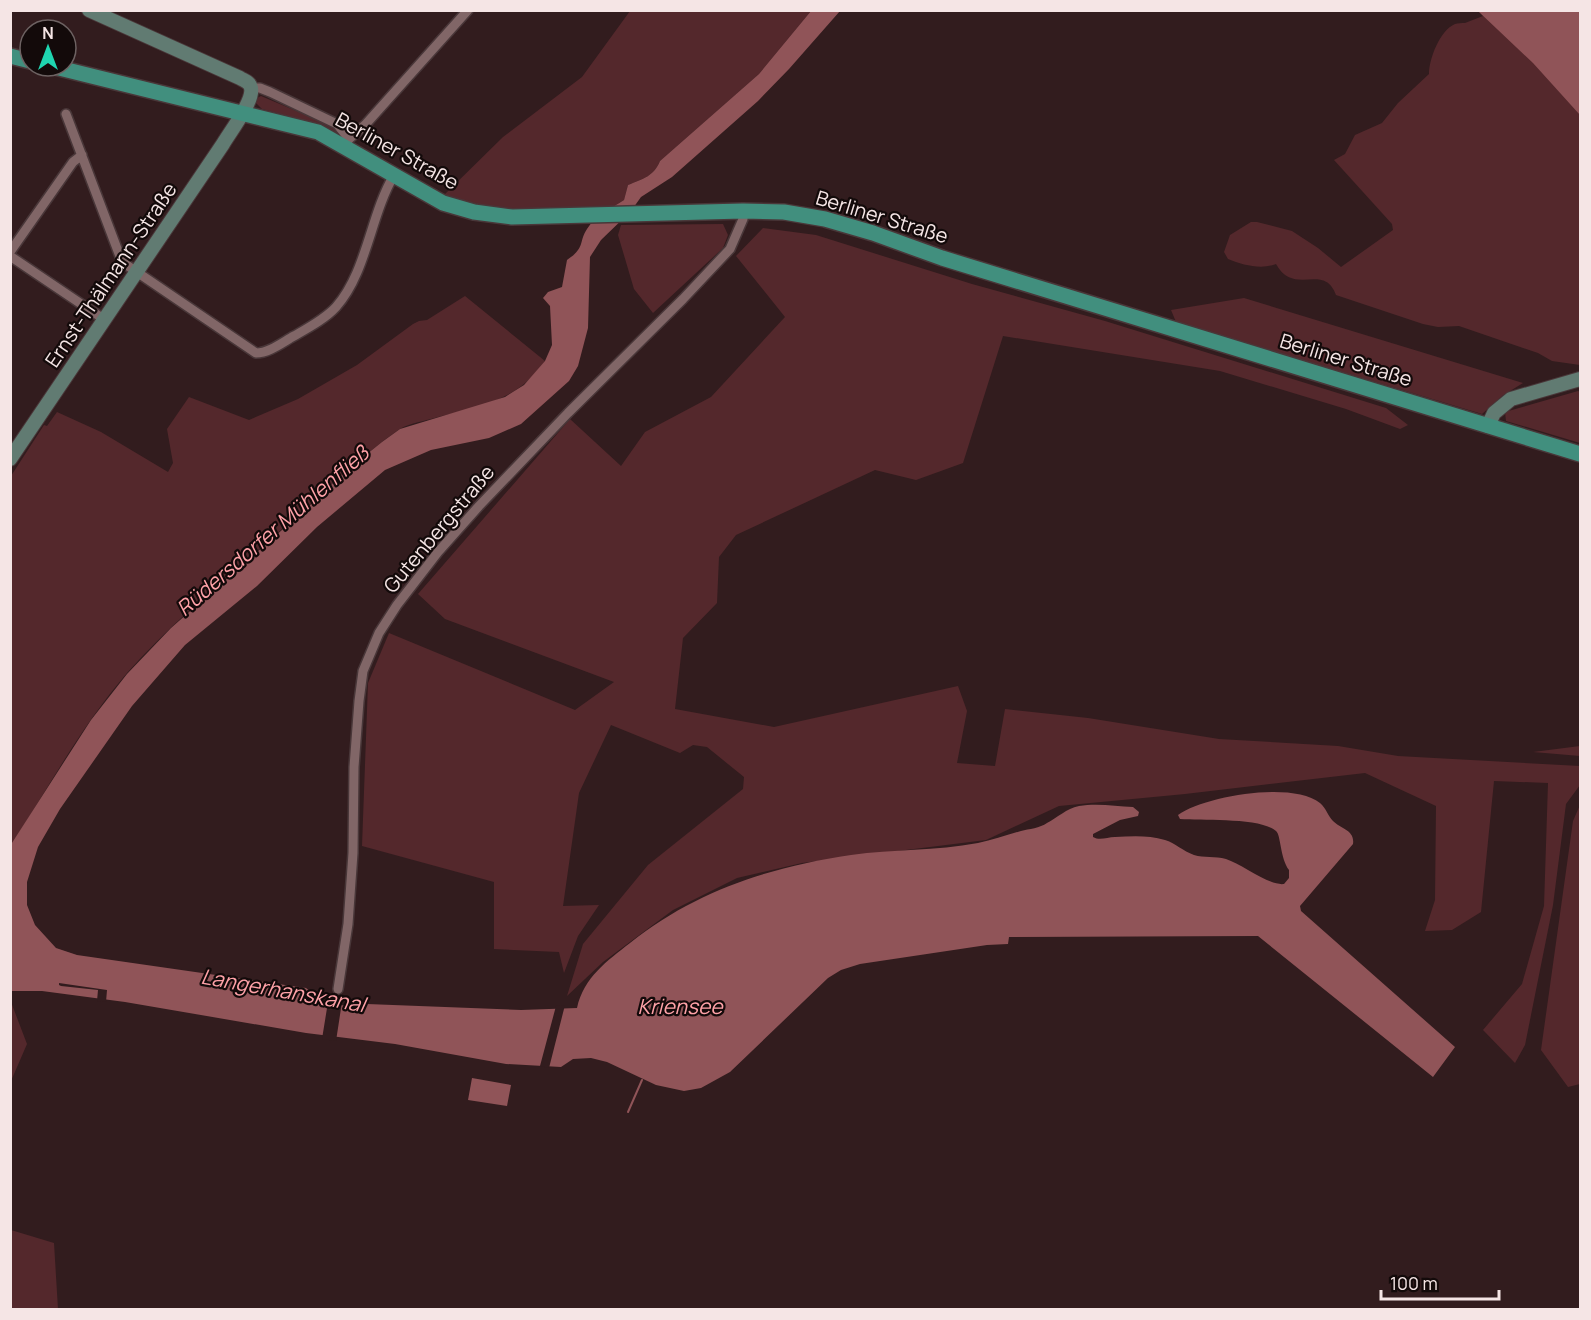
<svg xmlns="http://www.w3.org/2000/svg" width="1591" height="1320" viewBox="0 0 1591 1320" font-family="Manrope,sans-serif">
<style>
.green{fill:#54282c}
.water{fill:#905458}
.pier{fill:#321c1e}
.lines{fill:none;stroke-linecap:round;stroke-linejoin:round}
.stream{stroke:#905458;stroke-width:2}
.minor-casing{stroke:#493739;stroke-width:12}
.secondary-casing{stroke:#493739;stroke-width:16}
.primary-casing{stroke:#493739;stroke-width:18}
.minor{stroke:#816667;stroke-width:9}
.secondary{stroke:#617b72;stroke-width:14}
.primary{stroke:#418f7e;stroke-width:15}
.labels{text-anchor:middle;stroke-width:4.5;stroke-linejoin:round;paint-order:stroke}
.street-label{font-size:20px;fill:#f5e5e5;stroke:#130a0a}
.water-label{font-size:21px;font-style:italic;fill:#ffa2a8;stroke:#130a0a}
</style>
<rect width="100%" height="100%" fill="#321c1e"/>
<path class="green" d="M630,11H811L759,74L660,161C654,176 643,179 628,185L624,200L608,210L567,207L511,209L485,206L444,195L503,137L582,77Z
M1478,11L1580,61V365L1552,361L1538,353L1459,326L1438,327L1423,324L1336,295C1324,262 1294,297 1276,264C1261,270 1243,265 1228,259L1224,252L1230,235L1251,222H1257L1292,231L1318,248L1341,267L1393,230L1392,224L1334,160L1345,154L1355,135L1382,123L1398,103L1429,74C1429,59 1440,30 1455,24C1458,23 1462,23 1465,23C1471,21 1477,18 1483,16Z
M261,96L327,124L342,134L340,135L314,123L262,109L256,103L257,98Z
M723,224L728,235L723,248L653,313L634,289L618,235L621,225Z
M763,228L816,235L972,284L1105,321L1386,408L1408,425L1400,429L1346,409L1220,371L1003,336L963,463L916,480L875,470L736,535L719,557L717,603L683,638L675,709L774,727L958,686L967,711L957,763L995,766L1005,709L1088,718L1219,739L1338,746L1398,756L1580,766V785L1566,804L1553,905L1525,1045L1515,1063L1483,1030L1522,984L1544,906L1548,783L1494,781L1481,912L1452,930L1425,931L1435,900L1436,806L1365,773L1185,794L1059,806L986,840L802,863L737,878L673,910L603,962L567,996L583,944L648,865L743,789L744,777L707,747L693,745L680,753L611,725L579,793L563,906L599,905L578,936L564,973L559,952L494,949V882L362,846L368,683L389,633L575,710L614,682L445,619L418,594L570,419L621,466L645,432L711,397L785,317L736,256Z
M465,296L545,361C516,403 477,406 431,419C420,422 406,424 397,431C358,458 326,491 290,522C235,571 176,618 127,673C82,725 48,788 11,846V476L44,425L47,426L57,412L101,432L168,472L173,463L167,429L189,397L249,420L298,399L357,365L413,324L419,321L427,320Z
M1244,298L1523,383L1502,396L1482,414L1176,322L1171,310Z
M1578,391L1580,392V443L1506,421L1505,412Z
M1580,746V756L1533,752Z
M1580,805V1084L1568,1087L1541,1050L1573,821Z
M11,1002L27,1044L11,1081Z
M11,1230L54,1243L58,1309H11Z"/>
<path class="water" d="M811,11H840L789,69L758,101L672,177L641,197L631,211L601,240L590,257L588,328L578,366L569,381L521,424L489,438L431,450L385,470L317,527L257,586L185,645L132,706L60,809L38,847L27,882V905L35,925L56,948L77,955L306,988L328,1006L367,1004L521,1010L577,1008C584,977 607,961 630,943C695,891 770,867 851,855C893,849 936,851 978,843C993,840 1006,835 1021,831C1029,829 1040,828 1047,823C1058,817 1066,809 1079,806C1096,803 1116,806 1133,807L1139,812L1138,816L1120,820L1093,834V837C1100,841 1107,837 1115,837C1132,836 1149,835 1165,840C1175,843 1183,851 1194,855C1204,858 1215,856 1226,859C1242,864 1269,886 1284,884L1289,878V870C1280,858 1281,835 1276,831C1260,817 1202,821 1180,819L1178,815C1205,796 1292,781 1320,803C1326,808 1328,816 1333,821C1341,829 1355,830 1353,844L1300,906L1301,911L1455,1047L1433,1077L1258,936L1009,937L1008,944L987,945L860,964L841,970L828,978L730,1072L701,1088L684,1091L656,1085L607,1062L591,1058L573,1059L561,1067L506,1064L395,1044L306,1033L125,1002L42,991H11L10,846L91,720L127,674L171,628L308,507L347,470L382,442L400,429L505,397L524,385L545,361L552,345L550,306L543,298L548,292L562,287L567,260C586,247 578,243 587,229C595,216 612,208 624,200L628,185C643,179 654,176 660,161L759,74Z
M1478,11H1580V115L1533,63Z
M472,1078L511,1085L507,1106L468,1100Z"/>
<path class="pier" d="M59,983L107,990L106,1002L97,1001L98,990L61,986L59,985Z
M328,1002H342L336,1041L322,1039Z
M565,1005L549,1068L540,1066L556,1006Z"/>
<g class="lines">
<path class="stream" d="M628,1112L642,1080"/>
<g class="minor-casing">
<path id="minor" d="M251,88H260L270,92L337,124L349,139
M66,114L121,259L128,266L256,353C269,353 283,342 294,336C308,328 325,319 336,307C367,272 370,216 394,175
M345,147L349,139L365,125L468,10
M10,252L73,162L82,155
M10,256L105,320
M338,989L348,924L353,853L354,767L359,701L363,671L379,633L397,605L438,552L479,506L568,413L683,299L730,249L743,219V211"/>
</g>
<g class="secondary-casing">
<path id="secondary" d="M1488,426L1494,413L1511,399L1580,379
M10,459L223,144C230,132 254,101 251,88C250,82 245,81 240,78L89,10"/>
</g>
<g class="primary-casing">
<path id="primary" d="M10,56L30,61
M51,66L318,132L443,203L474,212L512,217L743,211L784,212L825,219L873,233L942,258L1580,454"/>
</g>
<use href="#minor" class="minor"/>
<use href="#secondary" class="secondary"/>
<use href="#primary" class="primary"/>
</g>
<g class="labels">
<g class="street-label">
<text transform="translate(397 151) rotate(29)" y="7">Berliner Straße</text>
<text transform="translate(882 217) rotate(17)" y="7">Berliner Straße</text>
<text transform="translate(111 275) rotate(-56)" y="7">Ernst-Thälmann-Straße</text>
<text transform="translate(1346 360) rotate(17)" y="7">Berliner Straße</text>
<text transform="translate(439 529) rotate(-50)" y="7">Gutenbergstraße</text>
</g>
<g class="water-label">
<text transform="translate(273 531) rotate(-41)" y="7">Rüdersdorfer Mühlenfließ</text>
<text transform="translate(283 991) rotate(10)" y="7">Langerhanskanal</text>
<text x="680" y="1014">Kriensee</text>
</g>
</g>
<rect width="1591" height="1320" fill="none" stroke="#f5e5e5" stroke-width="24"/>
<g transform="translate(48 48)"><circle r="28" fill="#130a0a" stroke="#6d6262" stroke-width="1.5"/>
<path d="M0-4.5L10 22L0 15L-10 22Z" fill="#1fd5b0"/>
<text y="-9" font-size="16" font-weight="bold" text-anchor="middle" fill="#f5e5e5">N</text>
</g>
<path d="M1381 1290v9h118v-9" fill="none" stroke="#f5e5e5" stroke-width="3"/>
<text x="1390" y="1290" font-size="18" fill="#f5e5e5" stroke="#130a0a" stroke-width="4.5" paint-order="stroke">100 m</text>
</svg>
